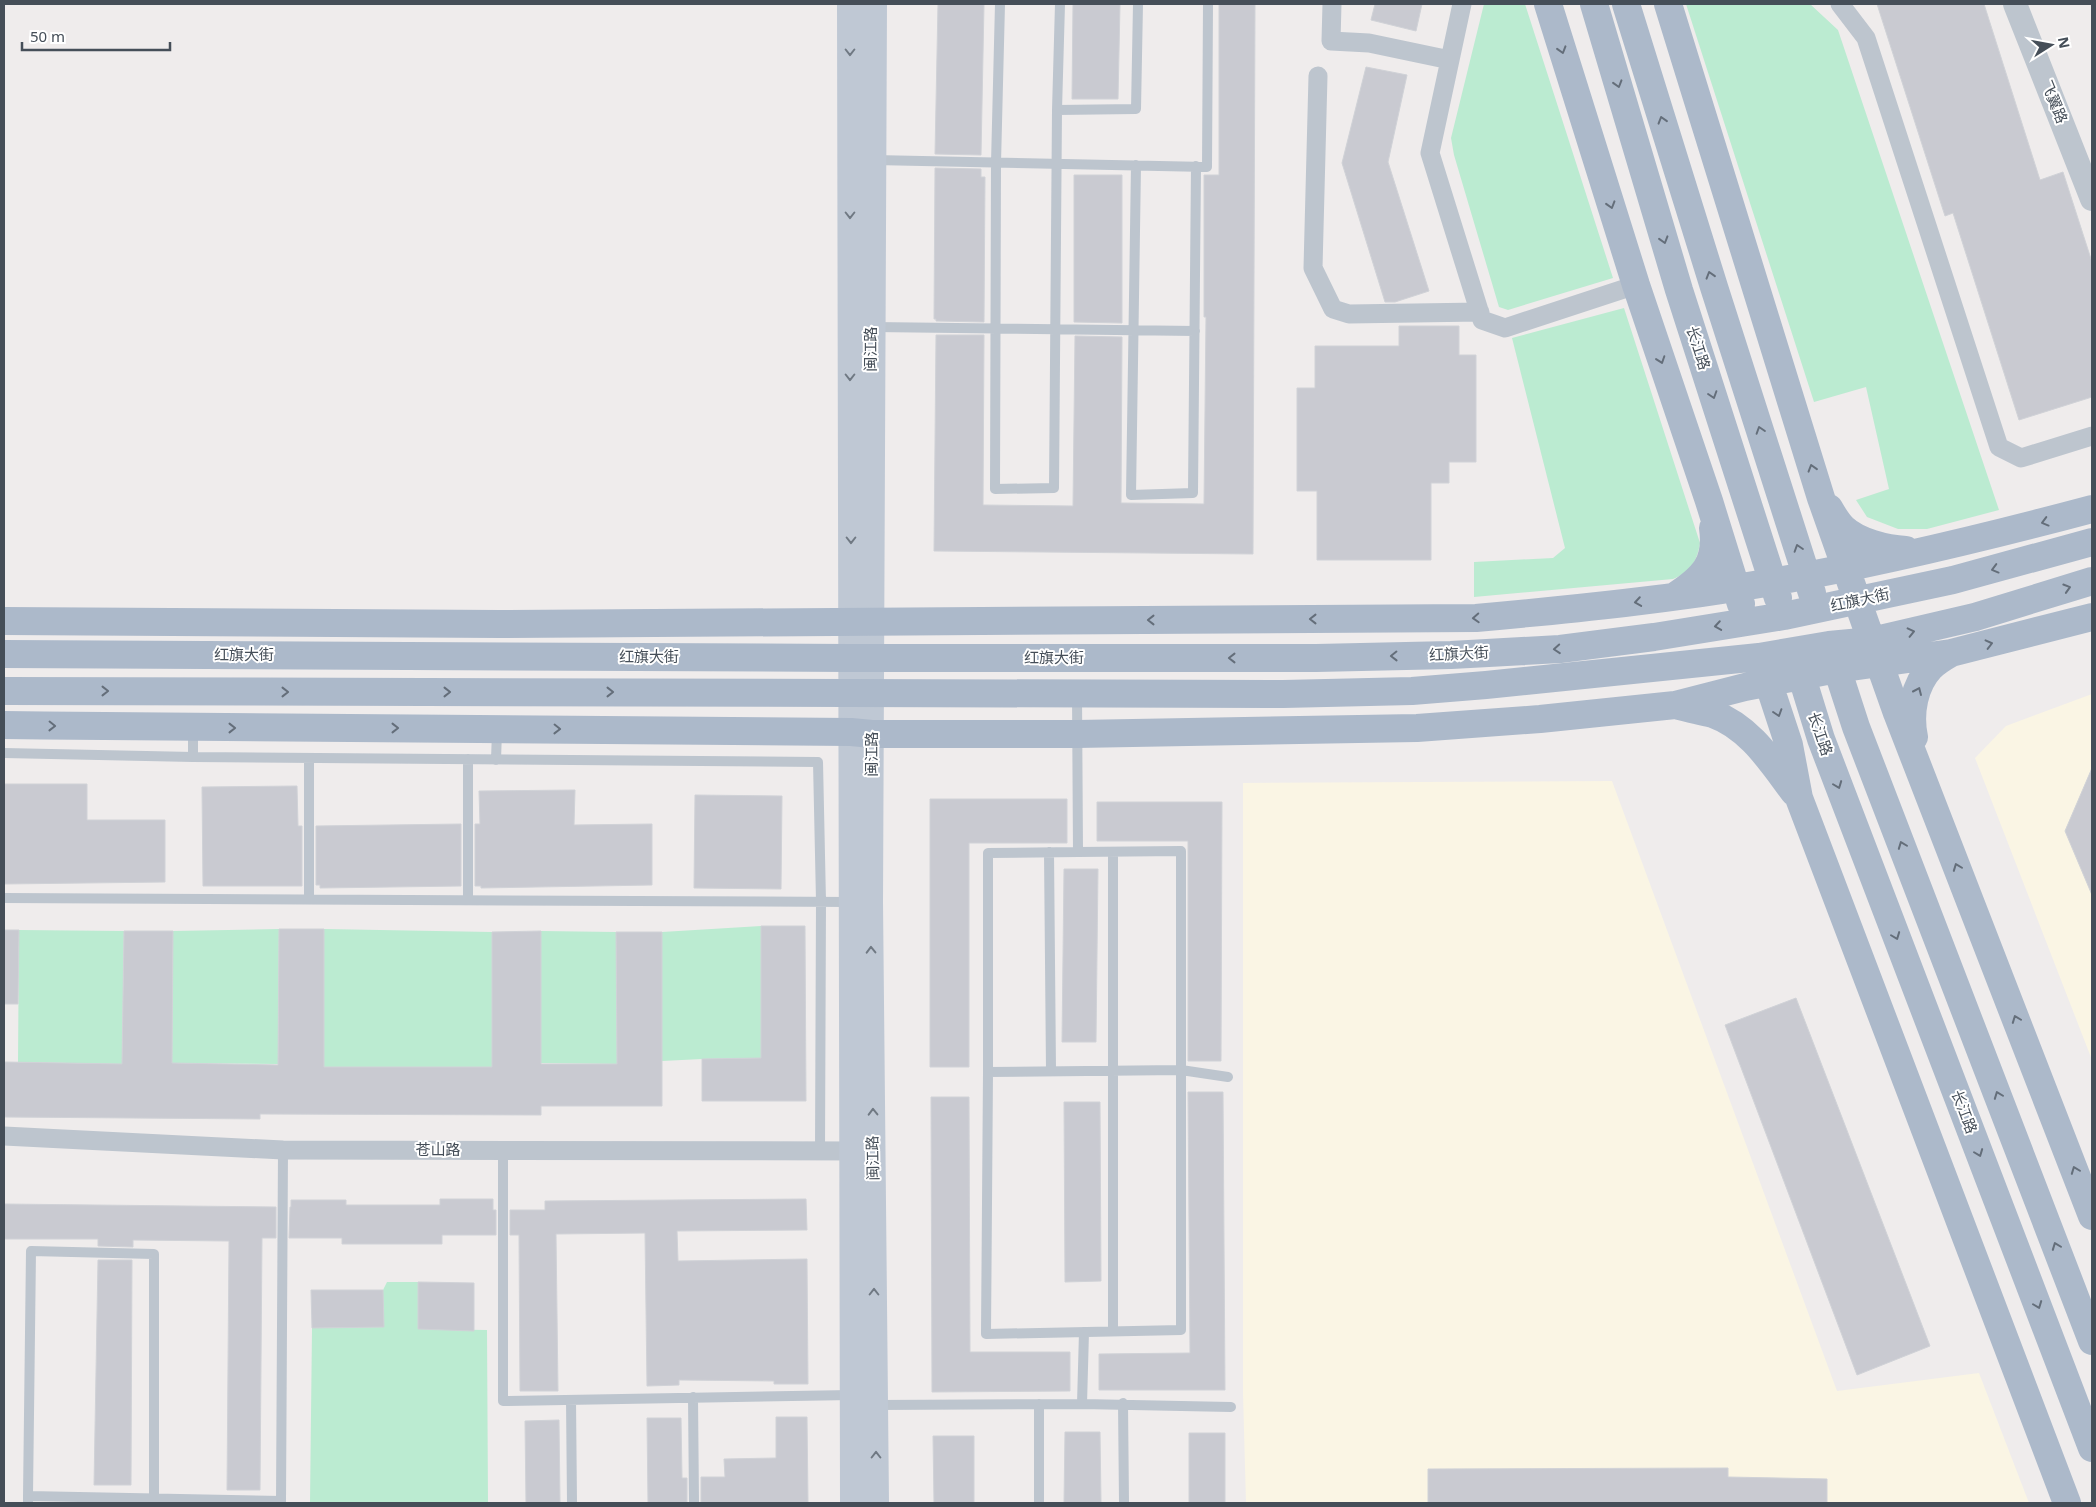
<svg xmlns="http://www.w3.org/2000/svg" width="2096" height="1507" viewBox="0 0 2096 1507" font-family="'Noto Sans','Noto Sans SC',sans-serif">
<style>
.commercial{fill:#faf5e4}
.green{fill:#bbebd1}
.building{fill:#c9cad1;stroke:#d0d2d7}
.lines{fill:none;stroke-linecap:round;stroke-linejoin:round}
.service{stroke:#bdc5ce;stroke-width:10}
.minor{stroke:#bdc5ce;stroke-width:19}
.tertiary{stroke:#bdc5ce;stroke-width:24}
.secondary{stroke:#bfc8d4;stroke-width:26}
.primary{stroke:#acb9ca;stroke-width:28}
.oneway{stroke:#646e7a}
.oneway2{stroke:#707983}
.labels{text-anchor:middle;stroke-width:4;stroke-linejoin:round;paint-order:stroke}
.street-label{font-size:15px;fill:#454e58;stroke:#fff}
</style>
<rect width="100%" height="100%" fill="#efecec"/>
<path class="commercial" d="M2092,694V1060L1975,758L2006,726Z
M1612,781L1837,1391L1979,1373L2029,1503H1246L1243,1394V783Z"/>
<path class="green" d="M1484,4H1525L1613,278L1508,310L1499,307L1454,155L1451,138Z
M1686,4H1810L1838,30L1999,510L1927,529H1898L1867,517L1856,500L1889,489L1866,387L1814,402Z
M1624,308L1700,543C1697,562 1690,572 1673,579L1474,597V562L1553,558L1565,548L1512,338Z
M761,926V1058L702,1059L662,1061V932Z
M279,929L278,1064L172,1063L173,931Z
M324,929L492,932V1067H324Z
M19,930L124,931L122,1064L18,1062Z
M541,931L616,932L617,1064L541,1063Z
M387,1282H418V1329L487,1330L488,1503H310L312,1328L383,1327V1290Z"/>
<path class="building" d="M938,4H984L981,155L935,154Z
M1073,4H1120L1118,99H1072Z
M1219,4H1255L1253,554L934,551L936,335H984L983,505L1073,506L1075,336L1122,337L1121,503L1204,504L1206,317H1204V175H1219Z
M1375,4H1422L1416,31L1371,20Z
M1877,4H1984L2040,180L2063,172L2092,262V397L2019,420L1953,213L1945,216Z
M1366,67L1407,75L1388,162L1429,291L1395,302H1385L1342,163Z
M935,168L981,169V177H985L984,322L936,321V319H934Z
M1074,175H1122V323L1074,322Z
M1399,326H1459V355H1476V462H1449V483H1431V560H1317V491H1297V388H1315V346H1399Z
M2092,768V895L2065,831Z
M4,784H87V820H165V882L4,884Z
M297,786L298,826H302V886H203L202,787Z
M575,790L574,825L652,824V885L481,888V886H475V824H480L479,791Z
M695,795L782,796L781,889L694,888Z
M930,799H1067V843H969V1067H930Z
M1097,802H1222L1221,1061H1188V841H1097Z
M461,824V886L320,888V885H316V826Z
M1064,869H1098L1096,1042H1062Z
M761,926H805L806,1101H702V1059L761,1058Z
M279,929H324V1067H492V932L541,931V1064H617L616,932H662V1106H541V1115L260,1114V1119L4,1117V1062L122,1064L124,931H173L172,1063L278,1065Z
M4,930H19L18,1004H4Z
M1796,998L1930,1346L1857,1375L1725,1025Z
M1188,1092H1223L1225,1390H1099V1354L1190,1353Z
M931,1097H969L970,1352H1070V1391L932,1392Z
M1064,1102H1100L1101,1281L1065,1282Z
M440,1199H493V1210H496V1235H442V1244H342V1238H289L290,1207H291V1200H346V1205H440Z
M806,1199L807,1230L677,1231L678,1261L807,1259L808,1384H774V1381L679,1380V1385L647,1386L645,1233L556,1234L558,1391H520L519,1235H510V1210H545V1201Z
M4,1204L276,1207V1238H262L260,1490H227L229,1241L133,1240V1247L98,1246V1239H4Z
M98,1260H132L131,1485H94Z
M418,1282L474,1283V1331L418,1329Z
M311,1290H383L384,1327L312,1328Z
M776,1417H807L808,1503H701V1477H725L724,1459L776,1458Z
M647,1418H681L682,1478H687V1503H648Z
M559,1420L560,1503H526L525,1421Z
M1065,1432H1100L1101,1503H1064Z
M1189,1433H1225V1503H1189Z
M933,1436H974V1503H934Z
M1728,1468V1477L1827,1479V1503H1428V1469Z"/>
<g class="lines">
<path class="service" d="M1000,4L996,163L995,489L1054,488L1057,110L1060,4
M1057,110L1136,109L1138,4
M874,160L1207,167L1208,4
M1136,165L1131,495L1193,493L1196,166
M873,327L1195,331
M1077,694L1078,852L1181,851V1070L1228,1077
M4,753L193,757V729
M193,757L818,762L821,901L820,1151
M309,758V899
M496,760L497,731
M1049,852L1051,1071
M4,898L850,902
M468,900V759
M988,1072L986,1334L1181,1330V1070L988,1072V853L1078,852
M503,1150V1401L852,1395
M1113,1331V852
M1084,1332L1082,1404L1231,1407
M693,1397L694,1503
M571,1400L572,1503
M1123,1403L1124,1503
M876,1405L1082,1404
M28,1496L31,1251L154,1254V1503
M28,1503V1496L281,1501
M281,1503L283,1150
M1039,1503V1404"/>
<path class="minor" d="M1332,4L1331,41L1369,43L1450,60
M1462,4L1430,153L1482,320L1505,328L1636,285
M1840,4L1866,38L1999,447L2021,458L2092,436
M1318,76L1313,268L1333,309L1349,314L1480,312
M4,1136L283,1150L864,1151"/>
<path class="tertiary" d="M2015,4L2092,199"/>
<path class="secondary" d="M850,4L853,1503
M874,4L870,902L876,1503"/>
<path class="primary" d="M1548,4L1636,285L1709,501L1741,604
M1594,4L1679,290L1778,598
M1626,4L1714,287L1812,593
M1668,4L1821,498L1897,713L2092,1216
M1829,508C1833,515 1837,522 1843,528C1858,542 1886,549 1906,550
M1675,596C1703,578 1718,563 1713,528
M4,621L499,624L1476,618C1575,609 1674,599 1772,582C1880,563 1987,537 2092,509
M1832,653L1856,727L2092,1341
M4,654L850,658H1316L1451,655L1560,649L1654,637L1784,616L1953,580L2092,542
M1797,661L1821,739L2092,1448
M1763,666L1789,745L1799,798L2067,1503
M4,691L1283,694L1412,691L1486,685L1759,657L1829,645L1872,641L1975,617L2092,581
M1679,706C1690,709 1702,711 1713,714C1750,727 1772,763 1794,792
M4,725C286,729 568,729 851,732L872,734H1077L1417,728L1540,719L1675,705L1745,687L1837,669L1951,653L2092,617
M1914,737C1909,713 1914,685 1931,667C1937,661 1944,657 1951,653"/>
</g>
<defs><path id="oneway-chevron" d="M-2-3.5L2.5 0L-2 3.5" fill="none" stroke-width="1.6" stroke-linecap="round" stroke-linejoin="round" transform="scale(1.25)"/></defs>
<g class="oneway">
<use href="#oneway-chevron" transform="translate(1562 50) rotate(73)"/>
<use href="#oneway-chevron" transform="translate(1618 84) rotate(73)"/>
<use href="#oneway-chevron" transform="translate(1662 120) rotate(-107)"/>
<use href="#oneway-chevron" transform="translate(1611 205) rotate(73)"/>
<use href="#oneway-chevron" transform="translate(1664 240) rotate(73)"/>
<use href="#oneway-chevron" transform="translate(1710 275) rotate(-107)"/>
<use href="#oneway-chevron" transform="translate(1661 360) rotate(71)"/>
<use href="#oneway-chevron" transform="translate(1713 395) rotate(72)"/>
<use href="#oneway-chevron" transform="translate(1760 430) rotate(-108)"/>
<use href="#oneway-chevron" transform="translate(1812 468) rotate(-107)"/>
<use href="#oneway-chevron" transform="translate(2045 522) rotate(165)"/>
<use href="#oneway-chevron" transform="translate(1798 548) rotate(-108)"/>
<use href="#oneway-chevron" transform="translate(1995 569) rotate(165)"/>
<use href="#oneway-chevron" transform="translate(2067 588) rotate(-17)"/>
<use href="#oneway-chevron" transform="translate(1638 602) rotate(171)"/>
<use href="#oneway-chevron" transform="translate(1476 618) rotate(177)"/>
<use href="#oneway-chevron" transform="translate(1313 619) rotate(180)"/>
<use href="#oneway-chevron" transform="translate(1151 620) rotate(180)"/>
<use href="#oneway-chevron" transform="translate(1718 626) rotate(171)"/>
<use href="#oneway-chevron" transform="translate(1911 632) rotate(-13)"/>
<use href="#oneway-chevron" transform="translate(1989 644) rotate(-14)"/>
<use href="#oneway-chevron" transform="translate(1557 649) rotate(176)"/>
<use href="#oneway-chevron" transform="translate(1394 656) rotate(179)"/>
<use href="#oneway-chevron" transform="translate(1232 658) rotate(-180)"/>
<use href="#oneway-chevron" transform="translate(105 691)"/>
<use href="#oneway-chevron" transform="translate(1918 691) rotate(-66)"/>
<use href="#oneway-chevron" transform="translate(285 692)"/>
<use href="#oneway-chevron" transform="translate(447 692)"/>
<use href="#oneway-chevron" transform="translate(610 692)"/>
<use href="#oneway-chevron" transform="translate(1778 713) rotate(72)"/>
<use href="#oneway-chevron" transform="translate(52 726) rotate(1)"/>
<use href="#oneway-chevron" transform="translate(232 728)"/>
<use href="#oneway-chevron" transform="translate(395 728)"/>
<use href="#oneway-chevron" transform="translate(557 729) rotate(1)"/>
<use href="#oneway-chevron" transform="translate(1838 785) rotate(69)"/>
<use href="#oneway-chevron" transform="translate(1902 845) rotate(-111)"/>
<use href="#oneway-chevron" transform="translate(1957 867) rotate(-111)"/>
<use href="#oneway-chevron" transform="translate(1896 936) rotate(69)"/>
<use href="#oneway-chevron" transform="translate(2016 1019) rotate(-111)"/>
<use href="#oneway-chevron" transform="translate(1998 1095) rotate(-111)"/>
<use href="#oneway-chevron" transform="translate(1979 1153) rotate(69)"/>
<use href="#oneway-chevron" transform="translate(2075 1170) rotate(-111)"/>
<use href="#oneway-chevron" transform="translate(2056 1246) rotate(-111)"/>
<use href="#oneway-chevron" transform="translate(2038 1305) rotate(69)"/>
</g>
<g class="oneway2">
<use href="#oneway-chevron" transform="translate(850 52) rotate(90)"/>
<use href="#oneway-chevron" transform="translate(850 215) rotate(90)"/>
<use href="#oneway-chevron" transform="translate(850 377) rotate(90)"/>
<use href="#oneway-chevron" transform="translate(851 540) rotate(90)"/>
<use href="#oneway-chevron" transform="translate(871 950) rotate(-91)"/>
<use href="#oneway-chevron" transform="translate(873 1112) rotate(-91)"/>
<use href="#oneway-chevron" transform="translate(874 1292) rotate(-90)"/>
<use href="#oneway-chevron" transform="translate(876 1455) rotate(-90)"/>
</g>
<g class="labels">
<g class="street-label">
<text transform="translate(2054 102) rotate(68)" y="5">飞翼路</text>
<text transform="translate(1698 348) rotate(72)" y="5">长江路</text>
<text transform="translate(871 349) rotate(-90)" y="5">闽江路</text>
<text transform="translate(1860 600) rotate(-12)" y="5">红旗大街</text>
<text transform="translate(1459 654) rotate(-3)" y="5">红旗大街</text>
<text x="244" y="660">红旗大街</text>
<text x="649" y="662">红旗大街</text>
<text x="1054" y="663">红旗大街</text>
<text transform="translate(1820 734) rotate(71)" y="5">长江路</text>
<text transform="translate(872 754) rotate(-90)" y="5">闽江路</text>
<text transform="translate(1964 1112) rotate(69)" y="5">长江路</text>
<text x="438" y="1155">苍山路</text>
<text transform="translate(873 1158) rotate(-91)" y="5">闽江路</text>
</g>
</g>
<rect width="2096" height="1507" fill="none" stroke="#454e58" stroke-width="10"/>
<g transform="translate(2051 45) rotate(79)" stroke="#ffffff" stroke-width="4" paint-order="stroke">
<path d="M0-4L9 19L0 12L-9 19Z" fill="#454e58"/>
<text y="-8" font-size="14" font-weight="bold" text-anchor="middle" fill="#454e58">N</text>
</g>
<path d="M22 42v8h148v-8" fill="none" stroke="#454e58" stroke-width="2.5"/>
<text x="30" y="42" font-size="15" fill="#454e58" stroke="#ffffff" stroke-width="4" paint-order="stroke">50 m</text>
</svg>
